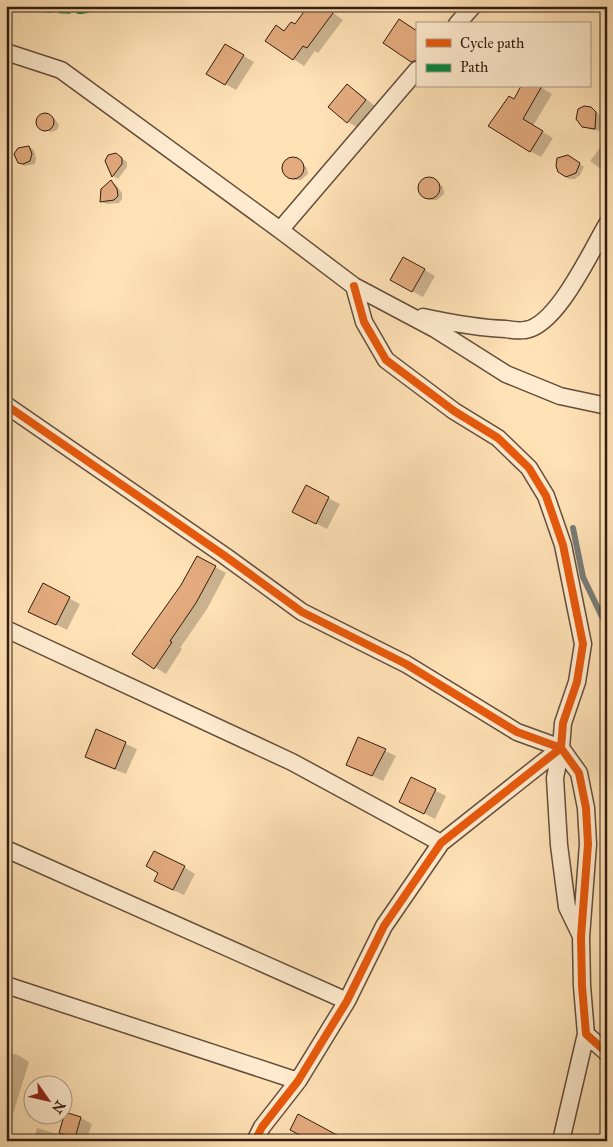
<svg xmlns="http://www.w3.org/2000/svg" width="613" height="1147" viewBox="0 0 613 1147" font-family="'IM FELL Great Primer',serif">
<style>
.shadow{fill:#0003}
.lines{fill:none;stroke-linecap:round;stroke-linejoin:round}
.stream{stroke:#777c77;stroke-width:6}
.building{fill:#e3ab7e;stroke:#311d12}
.minor-casing{stroke:#644e3b;stroke-width:19}
.minor{stroke:#ffecd0;stroke-width:16}
.quiet{stroke:#00873e;stroke-width:6;stroke-dasharray:12 6;stroke-linecap:butt}
.cycleway-casing{stroke:#ffecd0;stroke-width:11}
.cycleway{stroke:#e8590c;stroke-width:8}
</style>
<rect width="100%" height="100%" fill="#ffe2b6"/>
<filter id="stains"><feTurbulence type="fractalNoise" baseFrequency=".004" numOctaves="4"/><feColorMatrix values="0 0 0 0 .2 0 0 0 0 .09 0 0 0 0 .02 0 0 0 .5 -.17"/></filter>
<radialGradient id="worn" r=".72"><stop offset=".6" stop-color="#630" stop-opacity="0"/><stop offset="1" stop-color="#630" stop-opacity=".3"/></radialGradient>
<path class="shadow" d="M324,6L343,20L318,53L315,51L304,66L267,41L285,32Z
M225,45L254,62L236,90L208,74Z
M347,86L358,92L376,107L358,128L348,122Z
M539,86L552,94L533,126L553,138L541,157L530,151L515,100Z
M591,108L601,116L600,131L589,129L583,126Z
M42,115L50,116L55,119L59,125L57,130L51,132L40,128L38,120Z
M607,139V174L590,161Z
M29,147L34,150L36,158L35,164L24,166L19,162Z
M568,157L584,167L580,175L575,179H569L564,175Z
M121,158L127,162V167L118,179L113,176L107,161Z
M291,158L298,159L307,168L308,174L301,180H295L285,173L284,164Z
M427,178L434,179L443,187L444,194L437,200H431L421,193L420,184Z
M111,182L116,185L122,193V199L119,203L107,204L102,202Z
M404,258L435,276L423,297L391,280Z
M306,487L340,504L327,529L305,518Z
M197,557L226,573L207,609L180,648L182,649L166,674L134,654L182,585Z
M43,585L80,604L67,630L41,617Z
M97,731L137,749L126,774L97,763L87,757Z
M358,738L396,756L383,781L347,764Z
M412,779L446,796L435,819L412,807Z
M184,867L195,874L184,895L166,887Z
M6,1052L18,1055L29,1062L11,1120L6,1119Z
M66,1113L81,1118L92,1124L86,1141H33L37,1128L59,1135Z
M182,1134L201,1141H179Z"/>
<g class="lines">
<path class="stream" d="M573,528L583,577L605,623L607,629"/>
</g>
<path class="building" d="M308,6H324L333,13L307,48L303,46L293,60L265,41L276,25L284,31L291,22L295,24Z
M399,19L417,31V60L411,62L383,43Z
M225,44L244,55L225,85L206,74Z
M347,84L366,100L347,123L328,107Z
M521,86H542L523,119L543,131L530,152L488,126L509,96L514,99Z
M584,106L591,107L596,112L595,129L582,127L576,119L578,109Z
M36 122a9 9 0 1 1 18 0a9 9 0 1 1-18 0Z
M29,146L32,154L30,161L23,164L18,163L14,154L18,148Z
M116,153L122,158V164L112,177L105,161L108,155Z
M568,155L580,163L576,173L566,177L558,172L556,166L557,158Z
M282 168a11 11 0 1 1 22 0a11 11 0 1 1-22 0Z
M418 188a11 11 0 1 1 22 0a11 11 0 1 1-22 0Z
M111,180L117,189L118,196L114,200L100,202L101,189Z
M403,257L425,269L412,292L390,280Z
M306,485L329,497L316,524L292,512Z
M197,556L216,566L196,603L170,641L172,642L154,669L132,654L181,585Z
M43,583L70,597L56,625L28,612Z
M96,729L126,742L115,769L85,757Z
M358,737L386,749L372,776L346,765Z
M411,777L436,789L424,814L399,802Z
M154,851L185,866L173,890L154,881L158,873L146,866Z
M65,1112L81,1117L75,1138L59,1133Z
M298,1114L348,1141H311L290,1130Z"/>
<g class="lines">
<g class="minor-casing">
<path id="minor" d="M457,24L473,6
M6,52L61,70L280,230L417,70
M280,230L354,286L435,329L506,374L560,396L607,406
M423,317C451,323 478,328 506,329C512,330 519,331 525,330C557,326 591,251 607,224
M6,405L225,556L302,612L406,664L517,732L561,748L579,773L586,808L588,844L581,937L582,986L586,1034L607,1053
M6,629L292,762L441,843
M561,748L555,778L559,845L567,907L580,934
M6,849L347,1001
M6,985L298,1081
M255,1141L262,1127L298,1081L347,1001L384,926L441,843L561,748L563,723L577,682L583,644L563,545L546,496L529,468L498,438L454,411L386,360L364,322L354,286
M561,1141L586,1034"/>
</g>
<use href="#minor" class="minor"/>
<path class="quiet" d="M6,6H7
M23,6L50,10L81,11L112,6"/>
<g class="cycleway-casing">
<path id="cycleway" d="M6,405L225,556L302,612L406,664L517,732L561,748L579,773L586,808L588,844L581,937L582,986L586,1034L607,1053
M255,1141L262,1127L298,1081L347,1001L384,926L441,843L561,748L563,723L577,682L583,644L563,545L546,496L529,468L498,438L454,411L386,360L364,322L354,286"/>
</g>
<use href="#cycleway" class="cycleway"/>
</g>
<rect width="613" height="1147" fill="none" stroke="#ffe2b6" stroke-width="25"/>
<rect x="8" y="8" width="598" height="1132" fill="none" stroke="#311d12" stroke-width="2.5"/>
<rect x="12" y="12" width="588" height="1122" fill="none" stroke="#311d12"/>
<rect x="416" y="22" width="175" height="65" fill="#ffecd0" stroke="#ad9984"/>
<rect x="426" y="39" width="25" height="8" fill="#e8590c" stroke="#ad9984"/>
<text x="460" y="48" font-size="15" fill="#311d12">Cycle path</text>
<rect x="426" y="64" width="25" height="8" fill="#00873e" stroke="#ad9984"/>
<text x="460" y="72" font-size="15" fill="#311d12">Path</text>
<g transform="translate(48 1100) rotate(124)"><circle r="24" fill="#ffecd0" stroke="#ad9984"/>
<path d="M0-4L9 19L0 12L-9 19Z" fill="#8f2418"/>
<text y="-8" font-size="14" font-weight="bold" text-anchor="middle" fill="#311d12">N</text>
</g>
<rect width="100%" height="100%" filter="url(#stains)"/>
<rect width="100%" height="100%" fill="url(#worn)"/>
</svg>
